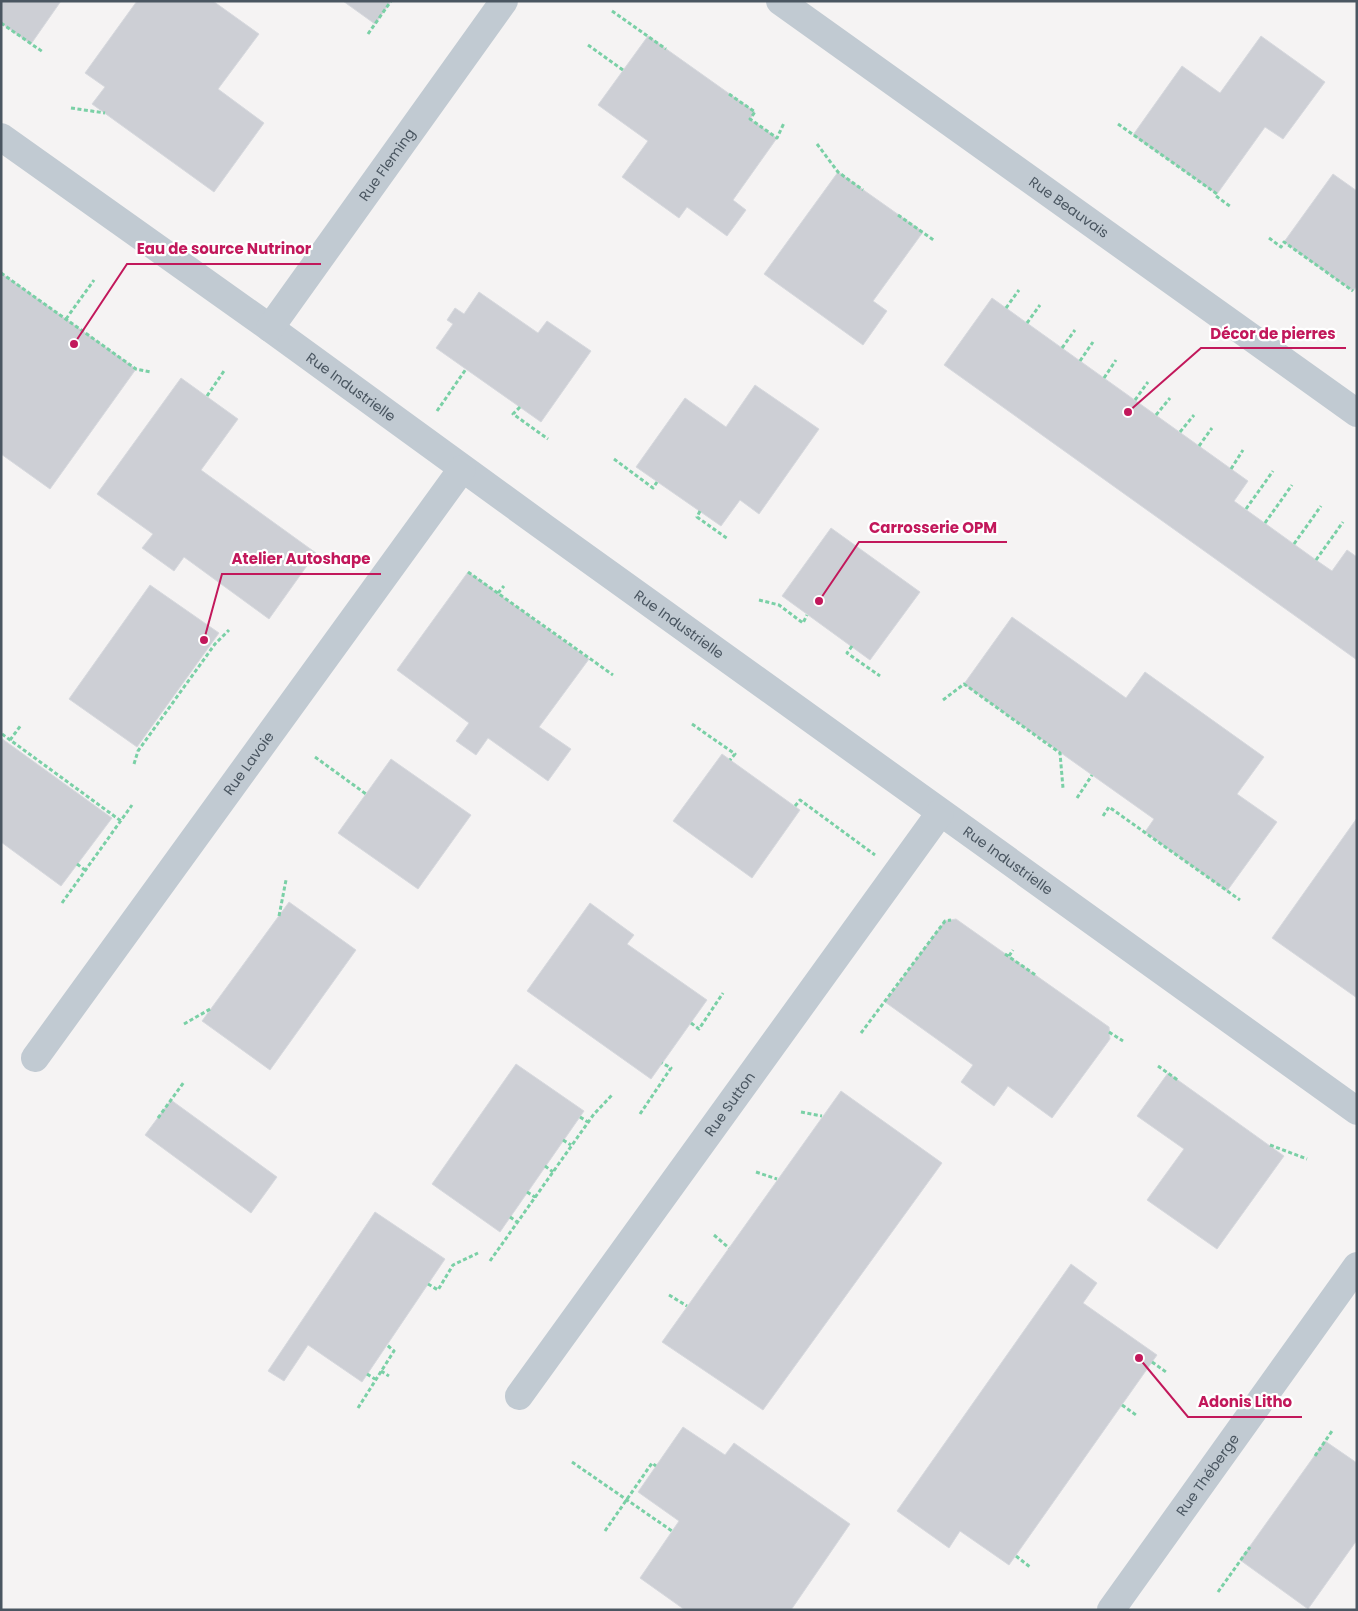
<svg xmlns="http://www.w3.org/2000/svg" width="1358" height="1611" viewBox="0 0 1358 1611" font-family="Poppins,sans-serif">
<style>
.building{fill:#cdcfd5;stroke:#d7d9de}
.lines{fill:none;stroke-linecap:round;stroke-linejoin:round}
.path{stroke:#7ad0a6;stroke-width:3;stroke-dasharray:4 2.5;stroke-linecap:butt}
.minor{stroke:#c1cad2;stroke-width:28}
.labels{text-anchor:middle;stroke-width:4.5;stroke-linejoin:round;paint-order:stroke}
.street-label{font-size:14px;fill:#4a5661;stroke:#fff}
.leader{fill:none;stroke:#c2185b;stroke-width:2}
.callout-dot{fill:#c2185b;stroke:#fff;stroke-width:2}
.callout-label{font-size:15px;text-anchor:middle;font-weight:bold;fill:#c2185b;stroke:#fff;stroke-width:4.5;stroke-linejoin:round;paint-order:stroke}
</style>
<rect width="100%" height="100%" fill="#f5f3f3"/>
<path class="building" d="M1,1H61L31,44L1,23Z
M137,1H213L259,34L218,89L264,123L214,192L92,104L105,87L85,73Z
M343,1H391L375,24Z
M648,36L755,112L750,119L777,138L733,200L746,210L727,236L687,207L679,218L622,177L648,141L598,105Z
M1261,36L1325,82L1283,139L1265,127L1217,194L1133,135L1182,66L1220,93Z
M838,172L923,232L873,301L887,311L863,345L764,274Z
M1333,174L1357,191V286L1353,291L1284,242Z
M1,273L136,369L50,489L1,454Z
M479,292L538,333L547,321L591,351L541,422L436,348L453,324L447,320L455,308L464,314Z
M992,298L1248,481L1234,501L1316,560L1332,571L1347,550L1357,557V660L944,365Z
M181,378L238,419L201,470L316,553L269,619L184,557L174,571L142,548L153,534L97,494Z
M755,385L819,429L759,514L740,500L721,526L636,467L685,398L726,427Z
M831,528L920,592L870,660L782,596Z
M468,572L589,659L539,727L571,749L548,781L488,738L476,755L456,741L469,723L397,670Z
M150,585L219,633L137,747L69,699Z
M1012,617L1126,698L1145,672L1264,757L1237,794L1277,822L1227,891L1145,832L1154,819L964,684Z
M1,738L112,818L61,886L1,842Z
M722,754L800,810L752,878L673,821Z
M391,759L471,815L418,889L338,833Z
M1357,818V998L1272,938Z
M289,902L356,950L270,1070L202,1021Z
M590,903L634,935L627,944L707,1000L651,1079L527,991Z
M956,919L1109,1027L1110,1039L1052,1118L1008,1086L994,1106L961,1082L973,1065L885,1002L945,921Z
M516,1064L584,1111L500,1232L432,1184Z
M1168,1073L1284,1156L1217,1249L1147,1200L1184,1149L1137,1116Z
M841,1091L942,1163L763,1410L662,1342Z
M171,1100L277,1177L251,1213L145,1135Z
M375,1212L445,1259L362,1382L308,1345L284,1381L268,1371Z
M1071,1264L1097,1283L1083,1303L1157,1355L1009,1565L960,1531L949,1548L897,1511Z
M683,1427L725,1455L734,1443L850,1524L791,1610H685L640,1578L679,1521L638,1492Z
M1325,1441L1357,1463V1540L1308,1609L1240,1560Z"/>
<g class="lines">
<path class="path" d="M612,11L666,49
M1,23L43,52
M368,34L391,1
M588,45L623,70
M729,94L755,112L750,119L777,138L784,123
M71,108L105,113
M1118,124L1217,194L1216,196L1231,207
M817,144L838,172L863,190
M898,215L935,241
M1269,238L1281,247L1284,242L1353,291
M1,273L136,369L151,372
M1006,308L1019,290
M66,319L94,280
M1027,323L1040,305
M1062,348L1075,330
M1080,361L1093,342
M1104,378L1116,360
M207,396L224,371
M1135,400L1148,382
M520,407L513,414L548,439
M437,411L466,369
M1156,415L1170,398
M1180,432L1194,415
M1199,446L1212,428
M614,459L653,488L657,482
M1231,469L1243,450
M1246,509L1273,471
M700,511L697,517L728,539
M1265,523L1292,485
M1294,544L1321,506
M1316,560L1343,522
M468,572L613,675
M498,593L504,586
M759,600L779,605L803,623L807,615
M852,646L847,653L880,676
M943,700L964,684L1060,753L1063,788
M692,724L735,754L730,760
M2,734L121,821
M10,740L21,725
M315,757L366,794
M134,764L138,751L215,644L229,630
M1077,798L1092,775
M795,806L800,800L875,855
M1103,816L1109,807L1240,900
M77,864L85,870
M62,903L132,805
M279,916L286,880
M1005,954L1037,976
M1009,956L1013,950
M691,1023L699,1029L723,993
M184,1024L212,1008
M1109,1032L1123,1041
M861,1033L945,921L951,920
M1158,1066L1179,1081
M801,1112L822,1116
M640,1114L671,1068L662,1063
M580,1117L588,1122
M158,1118L184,1082
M563,1140L571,1145
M1270,1145L1307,1159
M545,1166L553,1172
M756,1172L777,1179
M527,1192L535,1197
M510,1217L517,1222
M714,1235L729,1248
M490,1261L594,1114L612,1095
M428,1284L438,1290L453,1265L478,1253
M669,1295L687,1306
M1152,1362L1166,1372
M381,1371L389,1376
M367,1374L375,1379
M1122,1405L1136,1415
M358,1408L394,1351L387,1345
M1315,1456L1332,1431
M572,1462L672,1531
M605,1531L652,1463L656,1466
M1016,1556L1030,1567
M1218,1592L1250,1547"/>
<g class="minor">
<path id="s1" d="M780,1L1357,413"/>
<path id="s2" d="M1,137L270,328L545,528L1357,1111"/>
<path id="s3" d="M270,328L504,1"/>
<path id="s4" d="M35,1058L462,469"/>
<path id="s5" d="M519,1396L940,813"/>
<path id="s6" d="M1111,1610L1357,1266"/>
</g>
</g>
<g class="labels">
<g class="street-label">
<text dy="5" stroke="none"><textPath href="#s3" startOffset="201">Rue Fleming</textPath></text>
<text dy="5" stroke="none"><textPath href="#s1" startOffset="355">Rue Beauvais</textPath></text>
<text dy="5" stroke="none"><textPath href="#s2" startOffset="430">Rue Industrielle</textPath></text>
<text dy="5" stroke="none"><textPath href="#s2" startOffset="835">Rue Industrielle</textPath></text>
<text dy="5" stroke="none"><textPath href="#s4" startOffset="364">Rue Lavoie</textPath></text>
<text dy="5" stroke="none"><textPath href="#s2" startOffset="1240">Rue Industrielle</textPath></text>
<text dy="5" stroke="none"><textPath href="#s5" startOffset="360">Rue Sutton</textPath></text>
<text dy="5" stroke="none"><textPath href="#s6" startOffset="166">Rue Théberge</textPath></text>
</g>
</g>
<path class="leader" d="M74 344L127 264H321M1128 412L1201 348H1346M819 601L859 542H1007M204 640L222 574H381M1139 1358L1188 1417H1302"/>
<g class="callout-dot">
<circle cx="74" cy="344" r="5"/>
<circle cx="1128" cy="412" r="5"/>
<circle cx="819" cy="601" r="5"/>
<circle cx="204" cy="640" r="5"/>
<circle cx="1139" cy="1358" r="5"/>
</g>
<g class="callout-label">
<text x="224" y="254">Eau de source Nutrinor</text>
<text x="1273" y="339">Décor de pierres</text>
<text x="933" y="533">Carrosserie OPM</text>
<text x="301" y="564">Atelier Autoshape</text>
<text x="1245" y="1407">Adonis Litho</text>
</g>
<rect width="1358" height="1611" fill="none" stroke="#4a5661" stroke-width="5"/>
</svg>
